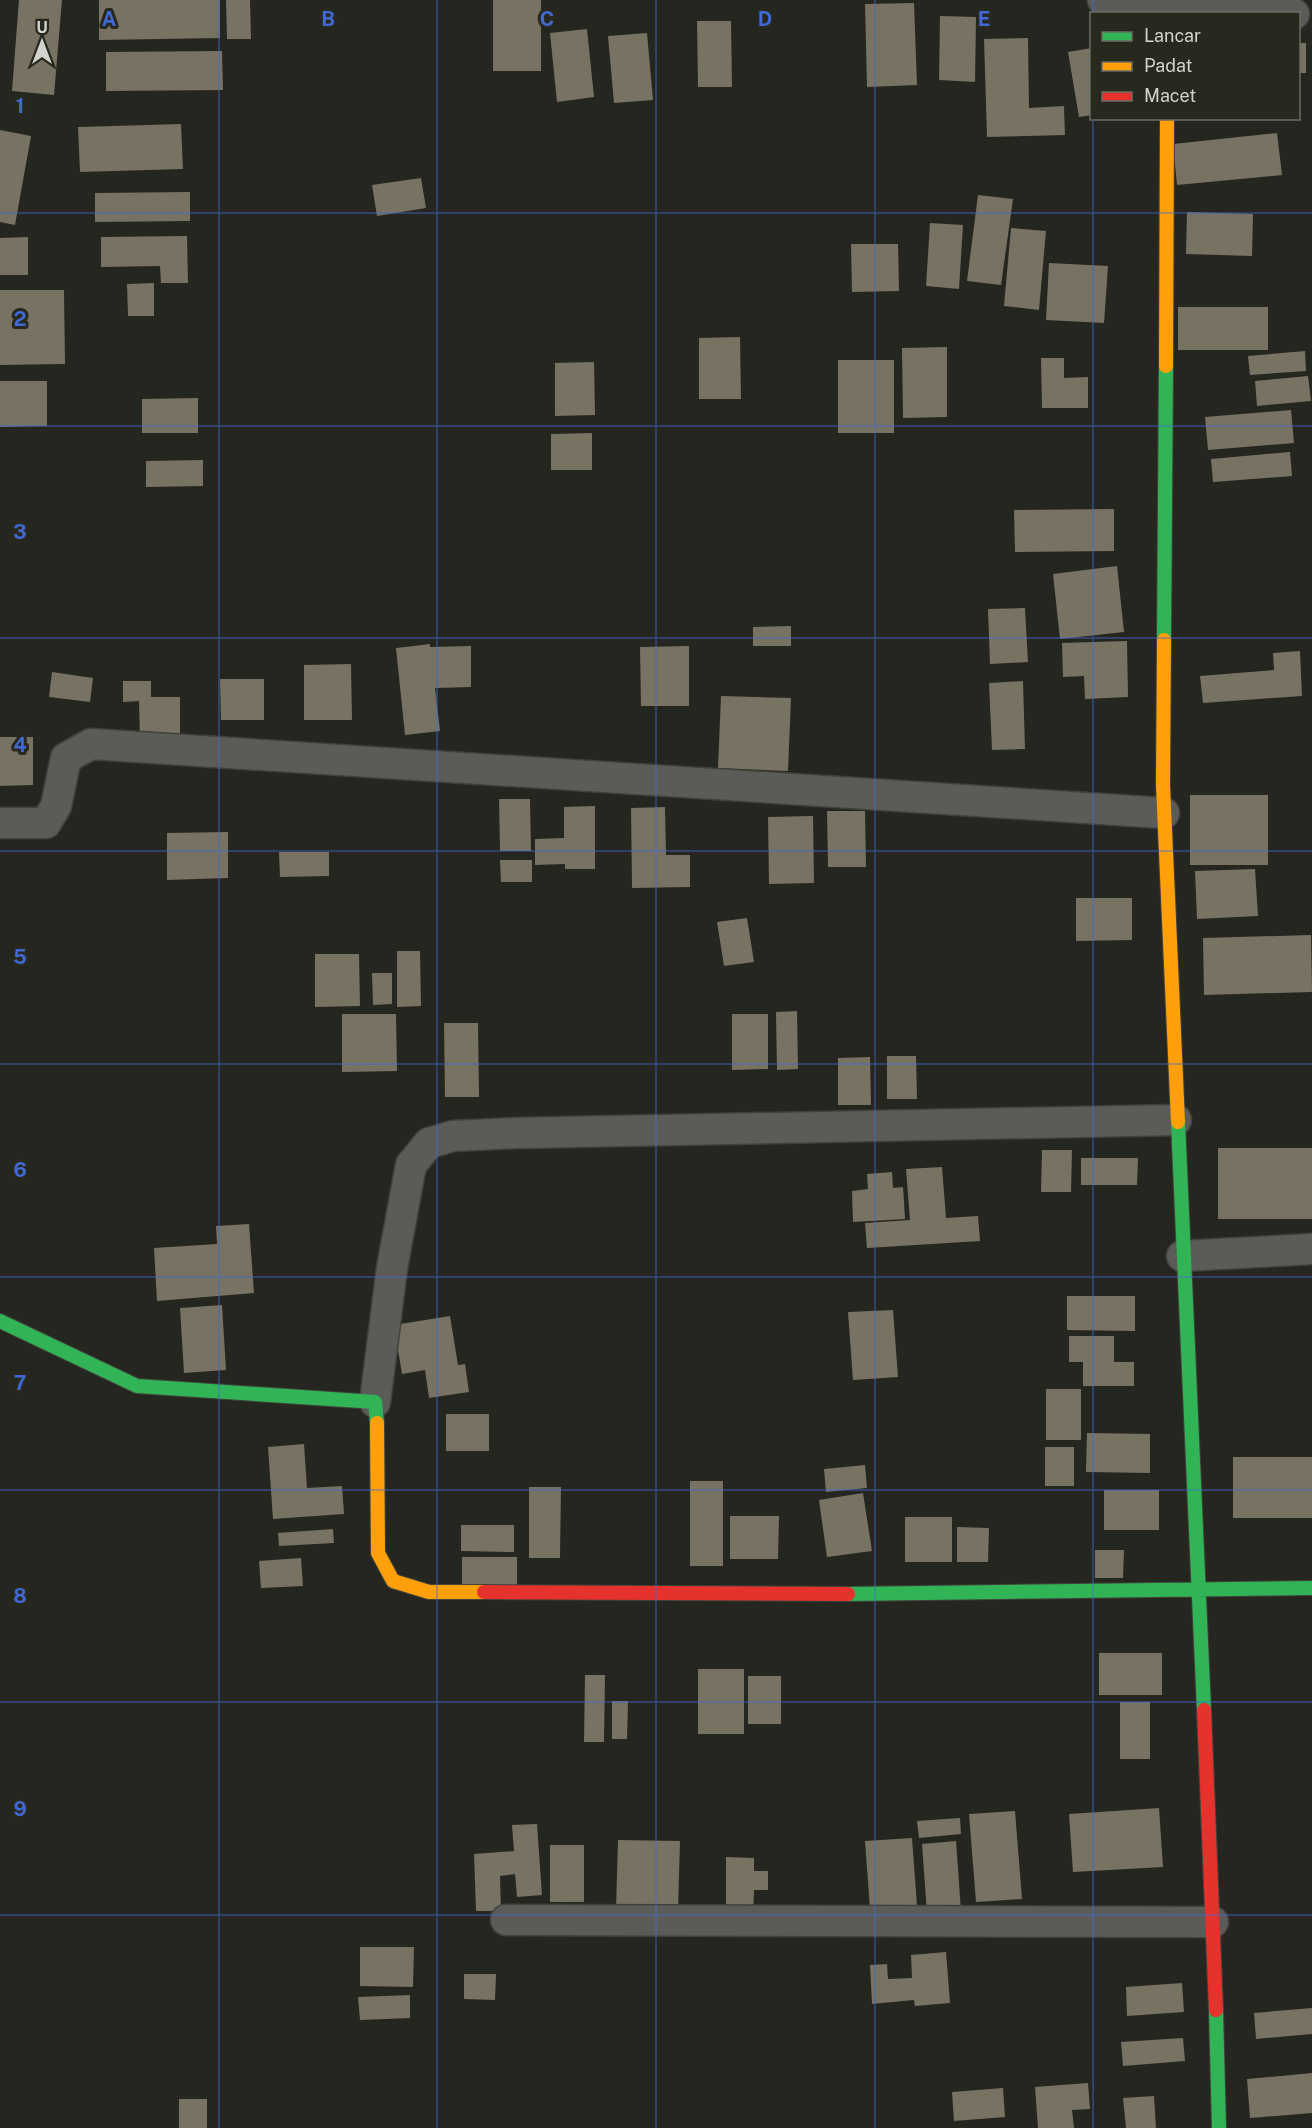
<svg xmlns="http://www.w3.org/2000/svg" width="1312" height="2128" viewBox="0 0 1312 2128" font-family="'Public Sans',sans-serif">
<style>
.building{fill:#787263}
.lines{fill:none;stroke-linecap:round;stroke-linejoin:round}
.street-casing{stroke:#41423c;stroke-width:33}
.fast-casing{stroke:#41423c;stroke-width:16}
.slow-casing{stroke:#41423c;stroke-width:16}
.jam-casing{stroke:#41423c;stroke-width:16}
.street{stroke:#5b5c58;stroke-width:30}
.fast{stroke:#30b455;stroke-width:14}
.slow{stroke:#ff9f0a;stroke-width:14}
.jam{stroke:#e5322d;stroke-width:14}
.grid{fill:none;stroke:#4169d6;stroke-width:1.5;stroke-opacity:0.55}
.grid-label{font-size:20px;text-anchor:middle;font-weight:bold;fill:#4169d6;stroke:#27281e;stroke-width:6;stroke-linejoin:round;paint-order:stroke}
</style>
<rect width="100%" height="100%" fill="#252620"/>
<path class="building" d="M19,0H62L54,95L12,91Z
M99,0H220V38L99,40Z
M226,0H250L251,39H227Z
M493,0H541V71H493Z
M914,3L917,85L867,87L865,4Z
M940,16L976,17L975,82L939,80Z
M697,21H731L732,87H698Z
M587,29L594,97L557,102L550,33Z
M647,33L653,100L614,103L608,36Z
M1028,38L1029,108L1064,106L1065,135L987,137L984,39Z
M1298,43H1306V73H1298Z
M1092,48V115L1079,117L1068,52Z
M222,51L223,90L106,91V52Z
M181,124L183,169L80,172L78,127Z
M0,130L31,136L15,225L0,222Z
M1277,133L1282,175L1177,185L1173,144Z
M421,178L426,208L377,216L372,185Z
M190,192V221L95,222V193Z
M978,195L1013,199L1001,285L967,281Z
M1187,212L1253,214L1252,256L1186,254Z
M930,223L963,225L959,289L926,286Z
M1011,228L1046,231L1039,310L1004,306Z
M187,236L188,283H161L160,266L101,267V237Z
M28,237V275H0V238Z
M851,244H898L899,291L852,292Z
M1049,263L1108,266L1104,323L1046,320Z
M154,283V316H128L127,284Z
M0,290H64L65,364L0,365Z
M1178,307H1268V350H1178Z
M740,337L741,399H699V338Z
M947,347V417L903,418L902,348Z
M1305,351L1306,371L1250,375L1248,356Z
M1041,358H1064V378L1088,377V408H1042Z
M838,360H894V433H838Z
M594,362L595,415L555,416V363Z
M1308,376L1311,401L1257,406L1255,381Z
M0,381H47V426L0,427Z
M198,398V433H142V399Z
M1291,410L1294,443L1208,450L1205,417Z
M592,433V470H551V434Z
M1290,452L1292,476L1213,482L1211,459Z
M203,460V486L146,487V461Z
M1114,509V551L1015,552L1014,510Z
M1117,566L1124,632L1060,639L1053,574Z
M1025,608L1028,662L990,664L988,609Z
M791,626V646H753V627Z
M1127,641L1128,697L1085,699L1084,676L1063,677L1062,643Z
M430,644V647L471,646V687L435,688L440,731L405,735L396,648Z
M689,646V706H641L640,647Z
M1300,651L1302,696L1203,703L1200,676L1274,670L1273,653Z
M351,664L352,720H304V665Z
M52,672L93,678L90,702L49,697Z
M220,679H264V720H221Z
M123,681H151V697H180V741H140L139,701L123,702Z
M1023,681L1025,749L992,750L989,683Z
M721,696L791,698L788,771L718,768Z
M0,737H33V785L0,786Z
M1190,795H1268V865H1190Z
M499,799H530L531,851H500Z
M595,806V869H565V864L535,865V839L564,838V807Z
M665,807L666,855H690V887L632,888L631,808Z
M827,811H865L866,867H828Z
M813,816L814,883L769,884L768,817Z
M228,832V878L167,880V833Z
M279,852H329V876L280,877Z
M500,860H532V882H501Z
M1255,869L1258,916L1197,919L1195,871Z
M1076,898H1132V940L1076,941Z
M747,918L754,962L724,966L717,922Z
M1311,935L1312,992L1204,995L1203,938Z
M397,951H420L421,1006L397,1007Z
M315,954H359L360,1006L315,1007Z
M372,973H392V1004L373,1005Z
M797,1011L798,1069L777,1070L776,1012Z
M342,1014H396L397,1071L342,1072Z
M732,1014H768V1069L732,1070Z
M444,1023H478L479,1097H445Z
M887,1056H916L917,1099H887Z
M870,1057L871,1105H838V1058Z
M1218,1148H1312V1219H1218Z
M1042,1150H1072L1071,1192H1041Z
M1081,1158H1138L1137,1185H1081Z
M942,1167L946,1218L978,1216L980,1241L867,1248L865,1223L910,1220L906,1169Z
M892,1172L893,1188L903,1187L905,1219L853,1222L852,1191L868,1189L867,1174Z
M249,1224L254,1293L157,1301L154,1248L217,1244L216,1226Z
M1067,1296H1135V1331L1067,1330Z
M222,1305L226,1370L184,1373L180,1308Z
M893,1310L898,1377L853,1380L848,1312Z
M450,1316L458,1365L465,1364L469,1392L429,1398L425,1370L402,1374L394,1325Z
M1069,1336H1114V1362H1134V1386H1083V1362H1069Z
M1046,1389H1081V1440H1046Z
M446,1414H489V1451H446Z
M1087,1433L1150,1434V1473L1086,1472Z
M304,1444L307,1488L342,1486L344,1514L273,1519L268,1447Z
M1045,1447H1074V1486H1045Z
M1233,1457H1312V1518H1233Z
M865,1465L867,1488L826,1492L824,1469Z
M690,1481H723V1566H690Z
M529,1487H561L560,1558H529Z
M1104,1490H1159V1530H1104Z
M863,1493L872,1551L827,1557L819,1500Z
M730,1516H779L778,1559H730Z
M905,1517H952V1562H905Z
M461,1525H514V1552L461,1551Z
M957,1527L989,1528L988,1562H957Z
M333,1529L334,1543L279,1546L278,1533Z
M1095,1550H1124L1123,1578H1095Z
M462,1557H517V1586H462Z
M301,1558L303,1586L261,1588L259,1561Z
M1099,1653H1162V1695H1099Z
M698,1669H744V1734H698Z
M585,1675H605L604,1742H584Z
M748,1676H781V1724H748Z
M612,1701H628L627,1739H612Z
M1120,1702H1150V1759H1120Z
M1159,1808L1163,1867L1073,1872L1069,1814Z
M1015,1811L1022,1899L976,1902L969,1814Z
M960,1818L961,1834L919,1838L917,1821Z
M537,1824L542,1895L517,1897L515,1874L500,1876L501,1911H476L474,1854L514,1851L512,1825Z
M912,1838L917,1906L870,1909L865,1841Z
M618,1840L680,1841L678,1911L616,1909Z
M956,1841L961,1911L927,1913L922,1844Z
M550,1845H584V1902H550Z
M726,1857L754,1858V1871H768V1890H754L753,1919H726Z
M360,1947H414L413,1987L360,1986Z
M946,1952L950,2003L915,2006L914,2000L872,2004L870,1965L887,1964L888,1979L912,1978L911,1955Z
M464,1974H496L495,2000L464,1999Z
M1182,1983L1184,2012L1127,2016L1126,1987Z
M410,1995V2018L360,2020L358,1997Z
M1312,2008V2034L1256,2039L1254,2013Z
M1183,2038L1185,2061L1123,2066L1121,2042Z
M1312,2073V2113L1250,2118L1247,2079Z
M1088,2083L1090,2109L1072,2110L1074,2128H1038L1035,2087Z
M1003,2088L1005,2117L954,2121L952,2092Z
M1154,2096L1156,2128H1126L1123,2098Z
M179,2099H207V2128H179Z"/>
<g class="lines">
<g class="street-casing">
<path id="street" d="M1103,0L1294,14
M0,823H46L56,806L66,758L91,744L1164,813
M1182,1256L1312,1249
M375,1402L392,1268L411,1165L429,1143L453,1136L517,1133L1176,1120
M506,1920L1213,1922"/>
</g>
<g class="fast-casing">
<path id="fast" d="M1164,640L1166,366
M1178,1122L1204,1710
M0,1321L137,1386L375,1402L377,1423
M848,1594L1312,1588
M1216,2010L1219,2128"/>
</g>
<g class="slow-casing">
<path id="slow" d="M1166,366L1167,118
M1164,640L1163,785L1178,1122
M377,1423L378,1553L393,1581L429,1592H484"/>
</g>
<g class="jam-casing">
<path id="jam" d="M484,1592L848,1594
M1204,1710L1216,2010"/>
</g>
<use href="#street" class="street"/>
<use href="#fast" class="fast"/>
<use href="#slow" class="slow"/>
<use href="#jam" class="jam"/>
</g>
<path class="grid" d="M219,0V2128M437,0V2128M656,0V2128M875,0V2128M1093,0V14M1093,118V2128M0,213H1312M0,426H1312M0,638H1312M0,851H1312M0,1064H1312M0,1277H1312M0,1490H1312M0,1702H1312M0,1915H1312"/>
<g class="grid-label">
<text x="109" y="26">A</text>
<text x="328" y="26">B</text>
<text x="547" y="26">C</text>
<text x="765" y="26">D</text>
<text x="984" y="26">E</text>
<text x="20" y="113">1</text>
<text x="20" y="326">2</text>
<text x="20" y="539">3</text>
<text x="20" y="752">4</text>
<text x="20" y="964">5</text>
<text x="20" y="1177">6</text>
<text x="20" y="1390">7</text>
<text x="20" y="1603">8</text>
<text x="20" y="1816">9</text>
</g>
<rect x="1090" y="12" width="210" height="108" fill="#27281e" stroke="#6b6c64" stroke-width="1.5"/>
<rect x="1102" y="32" width="30" height="9" fill="#30b455" stroke="#6b6c64" stroke-width="1.5"/>
<text x="1144" y="42" font-size="18" fill="#d2d3cc">Lancar</text>
<rect x="1102" y="62" width="30" height="9" fill="#ff9f0a" stroke="#6b6c64" stroke-width="1.5"/>
<text x="1144" y="72" font-size="18" fill="#d2d3cc">Padat</text>
<rect x="1102" y="92" width="30" height="9" fill="#e5322d" stroke="#6b6c64" stroke-width="1.5"/>
<text x="1144" y="102" font-size="18" fill="#d2d3cc">Macet</text>
<g transform="translate(42 42)" stroke="#27281e" stroke-width="4.5" paint-order="stroke">
<path d="M0-4.5L10 22L0 15L-10 22Z" fill="#d2d3cc"/>
<text y="-9" font-size="16" font-weight="bold" text-anchor="middle" fill="#d2d3cc">U</text>
</g>
</svg>
